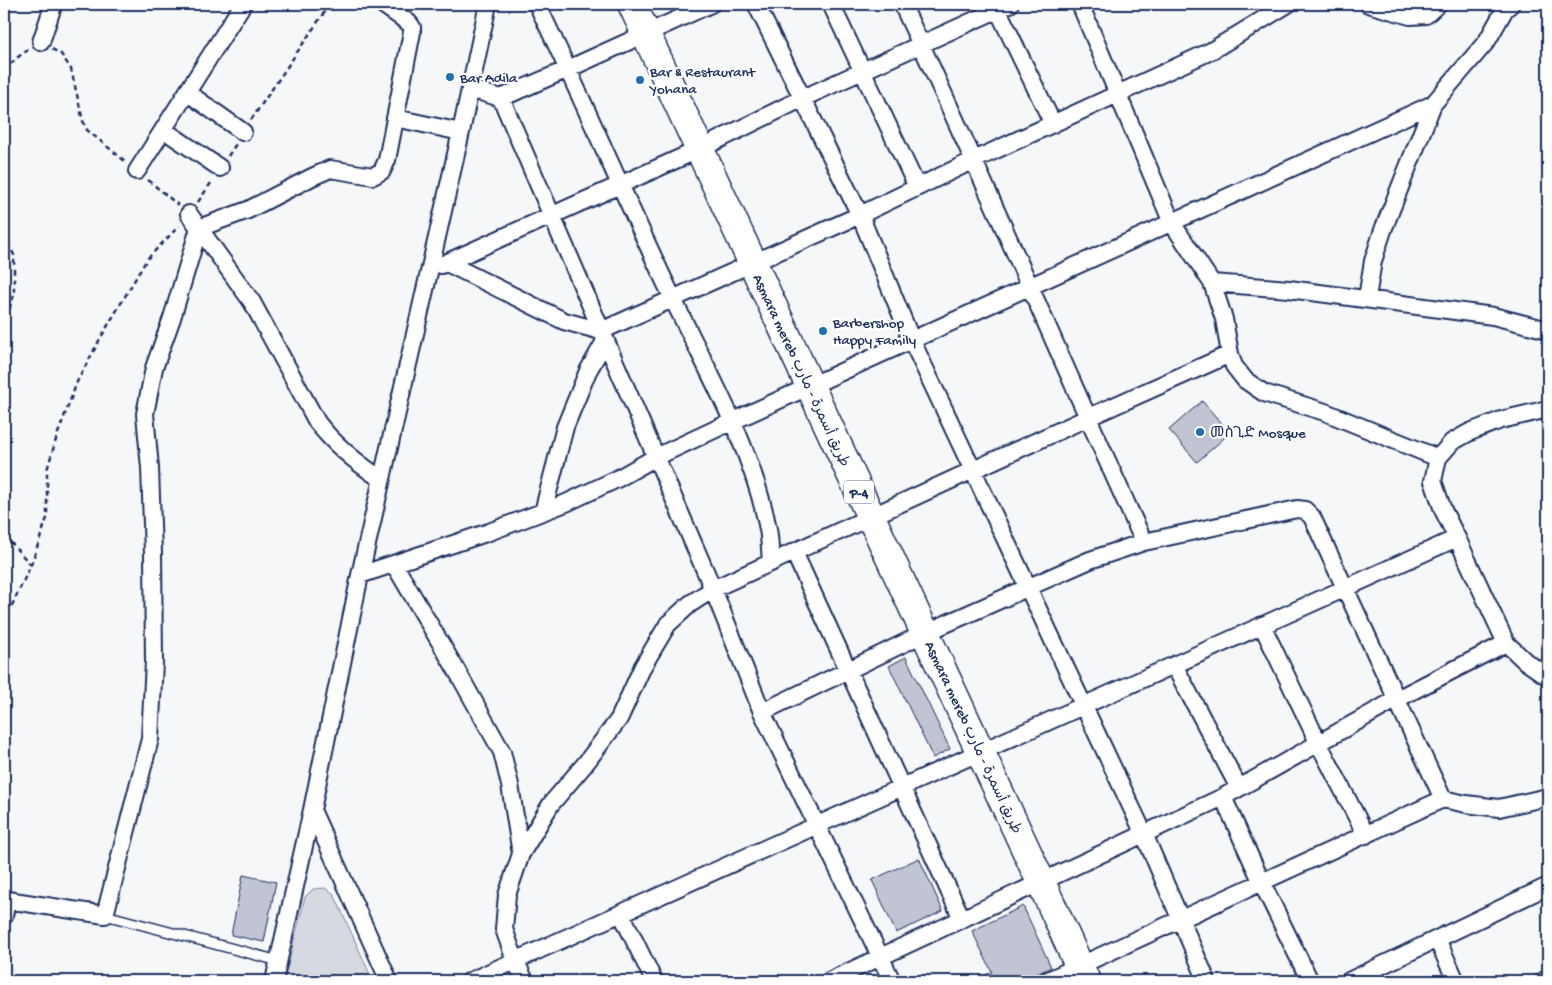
<svg xmlns="http://www.w3.org/2000/svg" width="1552" height="985" viewBox="0 0 1552 985" font-family="'Gochi Hand','Playpen Sans Arabic','Noto Sans Ethiopic',sans-serif">
<style>
.green{fill:#d6d9e2;stroke:#7884a0}
.building{fill:#c0c4d3;stroke:#1b2f5e}
.lines{fill:none;stroke-linecap:round;stroke-linejoin:round}
.service-casing{stroke:#1b2f5e;stroke-width:12}
.minor-casing{stroke:#1b2f5e;stroke-width:20}
.trunk-casing{stroke:#1b2f5e;stroke-width:31}
.path{stroke:#1b2f5e;stroke-width:2.5;stroke-dasharray:5 4;stroke-linecap:butt}
.service{stroke:#fff;stroke-width:9}
.minor{stroke:#fff;stroke-width:16}
.trunk{stroke:#fff;stroke-width:28}
.poi-dot{fill:#1f6fb2;stroke:#fff;stroke-width:2}
.labels{text-anchor:middle;stroke-width:4.5;stroke-linejoin:round;paint-order:stroke}
.shield{fill:#fff;stroke:#5f6d8e;stroke-width:1}
.shield-label{font-size:14px;font-weight:bold;fill:#1b2f5e}
.poi-label{font-size:15px;fill:#1b2f5e;stroke:#fff;text-anchor:start}
.street-label{font-size:15px;fill:#1b2f5e;stroke:#fff}
</style>
<rect width="100%" height="100%" fill="#f6f7f9"/>
<filter id="ink" filterUnits="userSpaceOnUse"><feTurbulence type="fractalNoise" baseFrequency=".02" numOctaves="2"/><feDisplacementMap in="SourceGraphic" scale="10" xChannelSelector="R" yChannelSelector="G"/><feConvolveMatrix kernelMatrix="1 2 1 2 8 2 1 2 1" color-interpolation-filters="sRGB"/></filter>
<g filter="url(#ink)">
<path class="green" d="M325,888L334,894L373,981H284L305,897L313,889Z"/>
<path class="building" d="M1202,401L1230,433L1197,462L1169,430Z
M906,657L950,749L933,758L889,666Z
M919,858L943,911L896,933L872,880Z
M243,875L276,882L264,942L231,935Z
M1023,906L1051,967L1021,981H972L992,972L972,931Z"/>
<g class="lines">
<g class="service-casing">
<path id="service" d="M105,915L279,961"/>
</g>
<g class="minor-casing">
<path id="minor" d="M537,4C584,101 626,201 673,299C709,374 752,447 768,529C770,540 770,552 771,563
M756,4L860,215L912,341L1144,834L1207,981
M831,4L917,187
M902,4C986,182 1062,363 1144,542
M995,4L1053,124
M1080,4L1172,223L1212,283L1224,319L1230,354L1234,366L1245,380L1264,393L1325,412L1438,458
M1368,4L1410,16L1426,15L1438,4
M41,42L52,9V4
M470,89L501,98L568,69L711,4
M188,93L243,132
M501,98L713,589L762,712L892,981
M395,118L461,132
M164,130L220,168
M137,171L243,4
M189,214L252,302L317,422C335,446 357,463 381,479
M447,263L564,321L601,331L860,215L974,160L1211,51L1288,4
M441,265L700,149L803,98L1010,4
M1212,283L1289,289L1493,316L1548,330
M1367,298L1373,261L1383,230L1433,104L1487,41L1505,9L1511,4
M543,512L565,427L588,371L605,341
M1457,538L1443,510L1433,481L1438,458L1452,442L1470,432L1501,420L1548,409
M794,552L962,919
M394,564L457,671L502,752L510,785L521,854
M360,575L489,532L566,503L617,479L656,457L733,421L1433,104
M1262,625L1319,744L1366,835
M1174,665L1239,788
M762,712L925,633L1090,560L1144,542L1297,509L1305,510L1312,517L1443,799
M1223,797L1262,883L1310,981
M312,810L389,981
M4,899L7,900L4,916
M7,900L105,915L150,739L154,662L153,553L150,468L145,414L154,368L172,318L199,228L248,210L312,177L330,169L373,176L382,171L387,160L412,32V27L409,23L382,4
M621,913L654,981
M1437,939L1456,981
M274,981L312,810L360,575L461,132L488,4
M470,981L1457,538L1506,643L1525,661L1548,677
M525,981L515,960L504,929L507,895L521,854L551,804L585,764L619,719L643,666L668,624L690,604L713,589L1087,418L1230,354
M829,981L1223,797L1397,699L1506,643
M1046,981L1443,799L1466,804L1499,808L1548,797
M1349,981L1548,886
M1543,981L1548,979"/>
</g>
<g class="trunk-casing">
<path id="trunk" d="M632,4L1041,882L1086,981"/>
</g>
<path class="path" d="M52,49L61,54L71,69L83,121L87,130L126,162
M4,70L18,57L28,50
M251,120L330,4
M228,156L236,144
M148,180L178,205
M198,202L213,180
M4,235L14,255V295L4,323
M4,535L31,565
M4,622L31,565L47,518V470L57,436L77,382L100,339L147,259L179,226"/>
<use href="#service" class="service"/>
<use href="#minor" class="minor"/>
<use href="#trunk" class="trunk"/>
</g>
</g>
<g class="poi-dot">
<circle cx="450" cy="77" r="5"/>
<circle cx="640" cy="80" r="5"/>
<circle cx="823" cy="331" r="5"/>
<circle cx="1200" cy="432" r="5"/>
</g>
<g class="labels">
<rect class="shield" x="844" y="480.5" width="30" height="23" rx="4"/>
<g class="shield-label">
<text x="859" y="497">P-4</text>
</g>
<g class="poi-label">
<text x="650" y="76">Bar &amp; Restaurant<tspan x="650" dy="17">Yohana</tspan></text>
<text x="460" y="82">Bar Adila</text>
<text x="833" y="327">Barbershop<tspan x="833" dy="17">Happy Family</tspan></text>
<text x="1210" y="437">መስጊድ Mosque</text>
</g>
<g class="street-label">
<text transform="translate(802 370) rotate(65)" y="5">Asmara mereb طريق أسمرة - مارب</text>
<text transform="translate(974 737) rotate(65)" y="5">Asmara mereb طريق أسمرة - مارب</text>
</g>
</g>
<rect width="1552" height="985" fill="none" stroke="#fff" stroke-width="20"/>
<rect x="10" y="10" width="1532" height="965" fill="none" stroke="#1b2f5e" stroke-width="2" filter="url(#ink)"/>
</svg>
